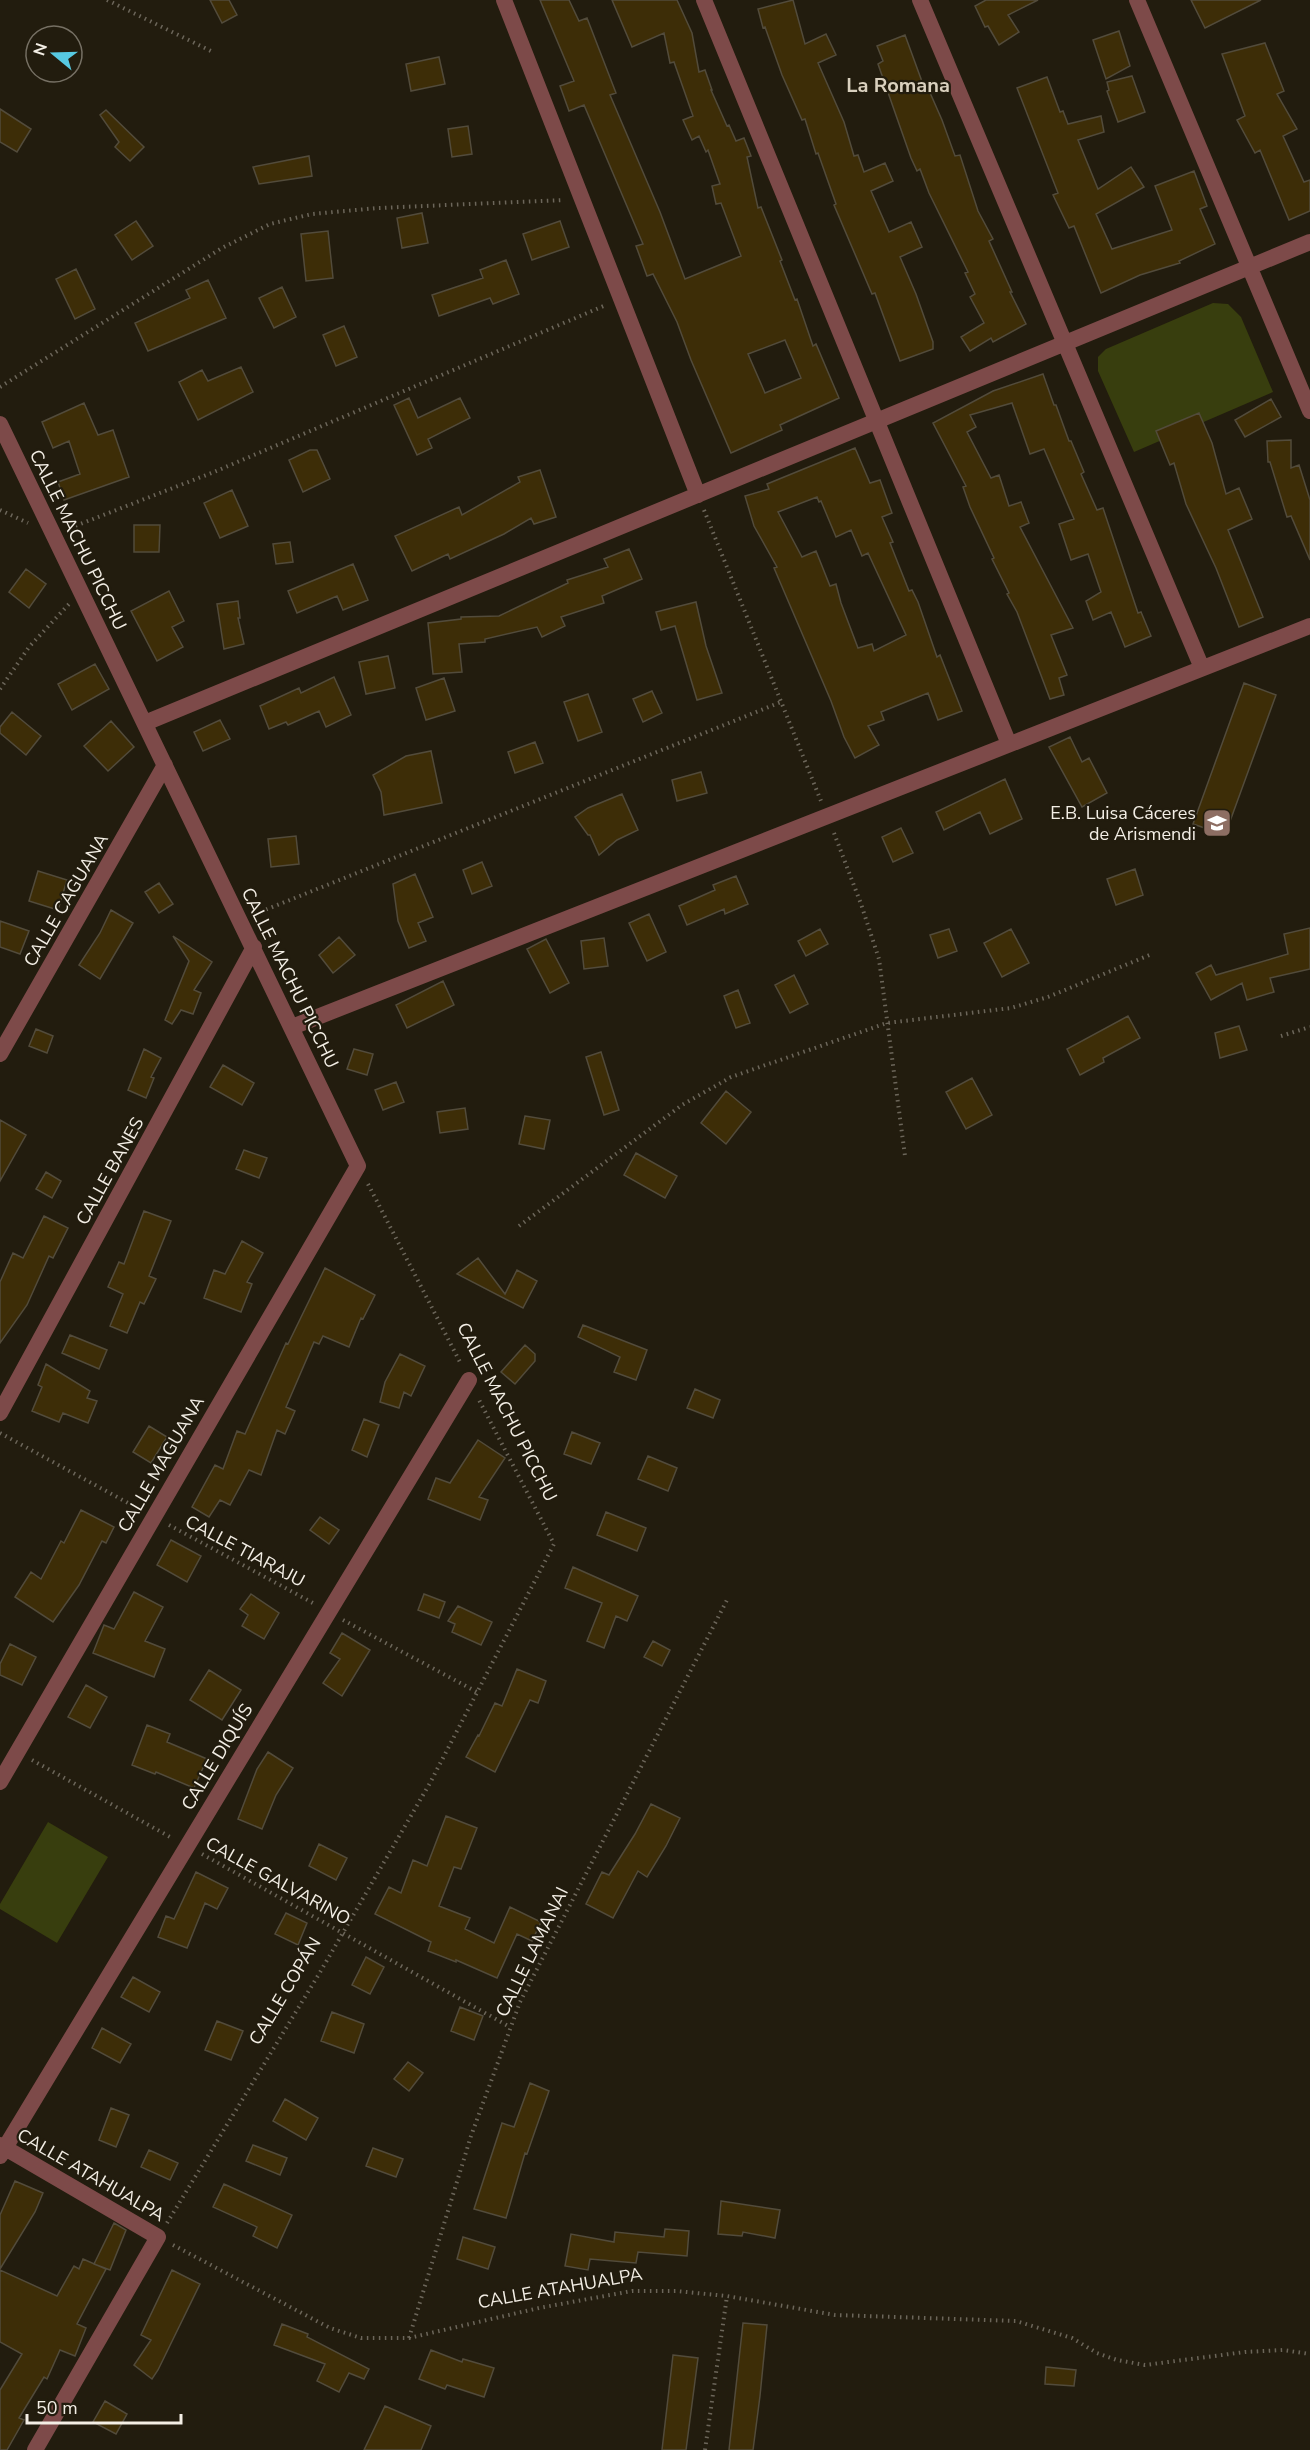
<svg xmlns="http://www.w3.org/2000/svg" width="1310" height="2450" viewBox="0 0 1310 2450" font-family="'Nunito Sans',sans-serif">
<style>
.green{fill:#383e0e}
.building{fill:#3d2d07;stroke:#524b3b;stroke-width:1.5;fill-rule:evenodd}
.lines{fill:none;stroke-linecap:round;stroke-linejoin:round}
.path{stroke:#6c665a;stroke-width:4;stroke-dasharray:1.5 4.5;stroke-linecap:butt}
.minor{stroke:#7d4a49;stroke-width:16}
.labels{text-anchor:middle;stroke-width:4.5;stroke-linejoin:round;paint-order:stroke}
.street-label{font-size:18px;fill:#f3eee5;stroke:#221c0e}
.poi-label{font-size:18px;fill:#f3eee5;stroke:#221c0e;text-anchor:end}
.neighbourhood-label{font-size:20px;font-weight:bold;fill:#d9d0be;stroke:#221c0e}
</style>
<rect width="100%" height="100%" fill="#221c0e"/>
<path class="green" d="M1213,303L1228,304L1241,317L1273,392L1134,452L1098,371V357L1106,349Z
M48,1822L108,1857L57,1943L0,1909V1904Z"/>
<path class="building" d="M210,0H229L237,15L222,23Z
M540,0H569L579,21L587,18L616,93L610,95L660,212L685,279L741,256L721,203L716,204L712,186L720,184L708,150L706,152L699,136L692,140L683,120L693,116L674,62L670,63L664,33L632,47L612,0H677L692,33L699,72L705,70L712,90H711L727,126L729,125L736,141L744,138L751,156L747,157L758,208L761,207L782,260L780,261L795,300L797,299L813,346L816,344L839,398L780,425L782,430L731,453L691,360L677,322L653,274L647,276L636,246L643,244L584,105L569,111L560,86L574,81ZM785,340L801,378L765,393L748,354Z
M793,0L805,44L826,34L836,55L818,63L844,122L854,156L858,155L864,172L885,163L893,181L871,191L889,232L911,222L922,247L900,257L916,294L933,342V349L900,361L875,293L872,294L834,205L836,204L818,153L816,154L805,119L802,120L782,75L765,27L763,28L758,9Z
M986,0H1038L1008,15L1019,32L999,45L988,26L985,27L975,6Z
M1191,0H1261L1205,28Z
M1119,31L1130,66L1106,79L1093,40Z
M905,35L924,87L927,86L942,120L955,156L960,155L978,211L993,239L989,241L1012,292H1010L1026,324L993,342L991,338L970,351L961,337L984,323L970,297L975,294L965,273L968,272L929,193L920,169L917,171L911,158L878,64L883,61L877,46Z
M1265,43L1284,91L1277,94L1297,129L1283,136L1304,182L1310,180V211L1289,220L1260,150L1255,153L1237,120L1245,116L1222,54Z
M439,57L445,84L411,91L406,64Z
M1132,76L1145,112L1118,122L1107,91L1109,90L1107,82Z
M1047,77L1060,112L1063,111L1068,124L1101,116L1104,132L1078,140L1098,189L1131,167L1144,187L1096,214L1112,249L1172,230L1155,186L1194,171L1207,206L1200,209L1215,244L1179,261L1180,263L1140,275L1101,293L1074,226L1069,228L1053,195L1058,193L1017,88Z
M0,109L31,129L17,152L0,142Z
M106,110L144,147L130,161L115,147L119,142L100,115Z
M468,126L472,154L452,157L448,129Z
M309,156L312,176L259,184L253,167Z
M422,213L428,243L402,248L397,218Z
M136,221L153,246L132,260L115,235Z
M560,221L569,247L532,260L523,234Z
M328,231L333,278L306,281L301,234Z
M506,260L519,294L493,304L490,298L439,316L432,295L483,278L480,270Z
M76,269L95,309L75,319L56,279Z
M208,280L226,318L148,351L135,323L190,298L186,290Z
M282,287L296,317L274,328L259,298Z
M344,326L357,357L336,366L323,335Z
M241,367L253,392L198,420L179,382L202,370L208,381Z
M1043,374L1054,405H1056L1069,441H1071L1084,472L1081,474L1097,510L1103,508L1138,613L1141,612L1151,636L1125,647L1111,612L1093,620L1086,601L1101,592L1088,554L1071,560L1059,524L1074,519L1044,449L1030,454L1012,403L970,415L976,427L967,432L991,478L999,475L1009,506L1021,502L1029,523L1020,527L1073,628L1051,635L1067,675L1059,678L1064,695L1050,699L1017,612L1007,594L1009,593L992,559L994,558L970,507L963,487L966,486L933,423L993,391Z
M409,398L418,418L460,398L470,418L428,439L432,448L417,455L394,405Z
M1271,399L1281,417L1245,437L1235,420Z
M84,403L98,435L113,430L129,477L64,500L58,482L80,474L69,441L53,448L42,422Z
M1199,413L1212,443L1226,494L1239,488L1252,519L1228,530L1263,617L1239,627L1216,568L1186,504L1174,463L1170,465L1156,431Z
M1291,440V468L1299,465L1310,500V560L1291,516L1287,517L1270,462H1268L1267,441Z
M855,448L870,483L880,480L892,513L882,517L893,542L890,543L909,591L912,590L918,602L937,657L940,655L962,711L938,720L928,693L881,712L884,720L868,726L879,745L855,758L844,737L831,701L774,568L777,567L754,526L745,496L769,489L767,484ZM817,497L819,502L821,501L836,537L851,530L862,556L868,553L906,635L874,651L872,644L858,648L841,603L836,584L830,586L816,551L802,557L778,512Z
M310,450H317L330,479L303,492L289,460Z
M540,470L556,517L534,524L531,518L504,534L450,559L448,554L412,571L395,536L459,507L462,515L520,482L518,477Z
M232,490L248,526L220,538L204,503Z
M134,525H160L159,552H134Z
M290,542L293,562L276,564L273,544Z
M629,549L642,579L602,596L604,603L561,617L565,626L542,637L537,627L485,639V642L459,644L462,672L433,674L428,623L461,619V617L499,616L568,583L567,580L608,567L604,559Z
M353,564L368,600L343,610L337,596L297,613L288,591Z
M26,569L46,584L29,608L9,592Z
M169,591L184,621L172,627L183,647L157,661L131,611Z
M238,601L240,618H238L244,644L224,649L217,604Z
M696,602L706,646L722,693L697,700L675,626L661,630L656,612Z
M388,656L395,688L366,694L359,662Z
M95,664L109,689L72,710L58,684Z
M334,677L351,715L326,727L319,711L288,725L286,722L269,729L260,706L299,688L301,693Z
M444,678L455,711L426,720L416,688Z
M1244,683L1276,695L1225,835L1193,824Z
M652,691L662,713L643,722L633,699Z
M588,694L602,732L578,741L564,702Z
M12,712L41,736L26,755L0,733V727Z
M220,720L230,739L203,751L194,732Z
M111,721L134,747L108,771L84,746Z
M1070,737L1082,762L1089,758L1107,793L1082,807L1049,747Z
M535,742L543,763L515,773L508,752Z
M431,751L442,803L384,815L381,792L373,775L406,756Z
M701,772L707,793L677,801L672,780Z
M1005,779L1022,819L990,834L980,812L944,830L936,812Z
M622,794L638,830L617,840L599,855L590,835H588L575,817L588,808Z
M901,828L913,853L893,862L882,837Z
M296,836L299,864L271,867L268,839Z
M482,862L492,886L472,894L463,870Z
M1135,869L1143,895L1116,905L1107,879Z
M38,871L67,880L58,910L29,901Z
M415,874L433,917L418,923L426,941L409,948L398,921L393,884Z
M736,876L748,904L725,914L724,909L687,925L679,906L715,890L713,885Z
M159,883L173,904L159,913L145,892Z
M111,910L133,923L100,979L79,965L100,933Z
M649,914L666,952L647,961L629,923Z
M0,921L29,931L20,954L0,947Z
M1310,928V969L1270,978L1274,992L1247,1000L1242,983L1211,1000L1196,973L1211,965L1216,975L1288,954L1284,934Z
M820,929L828,944L806,956L798,941Z
M949,929L957,951L938,958L930,935Z
M1011,929L1029,963L1002,977L984,943Z
M173,936L212,962L194,990L201,993L193,1014L181,1010L172,1024L165,1020L189,961Z
M339,937L355,955L333,973L319,955Z
M604,938L608,966L584,969L581,941Z
M546,939L569,983L550,993L527,949Z
M794,975L808,1004L790,1013L775,985Z
M443,981L454,1005L407,1028L396,1005Z
M738,990L750,1023L736,1028L724,996Z
M1128,1016L1140,1038L1103,1058L1104,1062L1080,1075L1067,1049Z
M1239,1026L1247,1050L1220,1058L1215,1033Z
M36,1029L53,1036L47,1053L29,1046Z
M144,1049L161,1058L151,1077L154,1078L146,1098L128,1090Z
M354,1049L373,1054L367,1075L347,1069Z
M601,1052L619,1110L604,1115L586,1057Z
M223,1065L254,1083L242,1105L210,1087Z
M972,1078L992,1115L966,1129L946,1092Z
M396,1082L404,1102L383,1110L375,1090Z
M726,1091L751,1112L726,1144L701,1123Z
M465,1108L468,1129L440,1133L437,1112Z
M525,1116L550,1120L544,1149L519,1144Z
M0,1120L26,1135L0,1181Z
M244,1150L267,1158L259,1178L236,1169Z
M636,1153L677,1176L665,1198L624,1175Z
M46,1172L61,1181L52,1198L36,1189Z
M144,1211L171,1221L149,1276L156,1279L144,1304L140,1302L127,1333L110,1326L123,1294L108,1287L119,1262L124,1264Z
M44,1216L68,1228L53,1258L49,1256L27,1305L0,1343V1282L13,1253L23,1258Z
M242,1241L263,1253L247,1282L252,1284L241,1312L204,1298L214,1270L225,1274Z
M478,1258L505,1294L517,1270L537,1281L523,1308L457,1274Z
M325,1268L375,1295L363,1319L361,1318L349,1347L323,1336L319,1344L314,1342L286,1407L295,1411L285,1434L277,1430L261,1475L249,1470L230,1505L220,1500L209,1517L192,1507L215,1465L223,1469L237,1431L245,1434L286,1343L288,1344Z
M583,1325L647,1350L636,1380L614,1372L620,1357L578,1337Z
M70,1335L107,1350L99,1369L62,1353Z
M525,1345L535,1354V1361L515,1384L501,1372Z
M400,1354L425,1366L411,1396L404,1392L399,1408L380,1402L385,1382Z
M46,1364L90,1391L87,1398L97,1401L88,1423L63,1413L59,1422L32,1411L42,1387L38,1385Z
M695,1389L720,1400L713,1418L687,1408Z
M364,1419L379,1425L367,1457L352,1450Z
M149,1426L167,1437L151,1463L133,1452Z
M572,1432L600,1443L591,1464L564,1454Z
M478,1440L505,1458L479,1497L488,1500L480,1520L428,1499L436,1478L450,1483Z
M648,1456L677,1468L668,1491L638,1479Z
M81,1510L114,1527L106,1543L102,1541L79,1585L53,1622L15,1597L31,1572L41,1579L61,1541L64,1543Z
M606,1512L646,1528L637,1551L597,1535Z
M320,1517L339,1530L329,1544L310,1530Z
M171,1540L201,1556L187,1582L157,1565Z
M573,1567L638,1596L627,1621L616,1616L604,1648L587,1641L602,1603L565,1588Z
M134,1592L163,1607L145,1641L165,1649L154,1677L93,1653L104,1625L114,1629Z
M251,1594L279,1613L264,1639L242,1626L248,1615L240,1609Z
M424,1594L445,1602L439,1618L418,1610Z
M458,1606L492,1622L481,1645L452,1632L455,1624L448,1621Z
M342,1633L370,1650L342,1696L323,1683L340,1659L330,1653Z
M653,1641L670,1650L662,1666L644,1657Z
M10,1644L36,1657L22,1685L0,1675V1664Z
M517,1669L546,1681L538,1703L530,1700L495,1772L466,1757L478,1735L479,1736L495,1703L502,1706Z
M209,1670L241,1690L222,1720L190,1700Z
M86,1685L107,1697L90,1728L68,1717Z
M147,1725L170,1734L167,1742L207,1759L194,1788L156,1772L155,1774L132,1765Z
M268,1752L293,1768L276,1795L262,1829L238,1819L257,1769Z
M651,1804L680,1818L666,1846L647,1877L638,1871L613,1918L586,1904L602,1872L609,1875L635,1834Z
M446,1816L477,1828L461,1869L454,1867L439,1906L470,1918L465,1929L494,1943L510,1907L541,1922L532,1941L517,1934L497,1978L456,1960V1962L428,1951L431,1942L375,1914L389,1887L401,1893L413,1860L427,1866Z
M319,1844L347,1858L336,1880L309,1866Z
M196,1872L228,1888L217,1909L205,1903L187,1948L158,1937L166,1916L174,1919Z
M286,1913L307,1923L298,1945L275,1934Z
M366,1957L384,1967L370,1994L352,1985Z
M133,1977L160,1992L149,2012L121,1997Z
M460,2007L483,2016L474,2040L451,2031Z
M332,2012L364,2024L354,2053L321,2041Z
M217,2021L243,2031L231,2060L205,2050Z
M102,2028L131,2044L120,2063L92,2048Z
M408,2062L423,2073L409,2091L394,2079Z
M530,2083L549,2091L527,2154L525,2153L506,2218L474,2209L502,2123L514,2127Z
M285,2099L318,2118L306,2140L273,2121Z
M111,2108L129,2115L116,2147L99,2140Z
M253,2145L287,2158L280,2175L246,2161Z
M373,2148L403,2159L396,2177L366,2166Z
M149,2150L178,2163L170,2180L141,2167Z
M15,2181L43,2193L35,2212L0,2269V2215Z
M224,2184L292,2215L277,2248L253,2236L257,2227L213,2207Z
M721,2201L780,2210L775,2238L743,2232L742,2236L718,2234Z
M114,2223L126,2230L110,2270L94,2264Z
M665,2229L689,2231L687,2256L638,2252L636,2263L590,2259L588,2270L565,2266L571,2234L614,2242L615,2232L664,2237Z
M463,2237L495,2247L488,2269L457,2259Z
M83,2259L106,2269L77,2324L86,2328L75,2356L60,2350L47,2379L44,2377L19,2418L24,2420L7,2450H0V2390L22,2354L0,2342V2270L57,2296L74,2266L79,2269Z
M172,2270L200,2284L158,2370L152,2379L134,2365L151,2340L141,2335Z
M743,2323L767,2325L760,2396L753,2450H729Z
M282,2324L308,2334L307,2337L369,2369L364,2379L349,2373L339,2392L317,2381L325,2364L274,2345Z
M431,2350L462,2362L463,2359L494,2368L484,2397L447,2385L445,2389L419,2379Z
M673,2355L698,2358L686,2450H662Z
M1046,2367L1076,2370L1074,2386L1045,2384Z
M105,2401L127,2414L116,2434L93,2422Z
M385,2406L431,2426L421,2450H364Z"/>
<g class="lines">
<path class="path" d="M107,0L213,52
M0,387L222,248L270,224L312,214L378,208L564,200
M0,510L28,523
M704,510L821,801
M70,528L214,472L606,305
M0,689L29,647L69,604
M834,833L861,904L879,959L905,1156
M255,914L781,702
M1281,1036L1310,1027
M368,1184L461,1364
M519,1226L682,1105L731,1077L887,1023L1011,1008L1048,997L1152,954
M0,1433L139,1509
M169,1525L313,1603
M343,1620L477,1692
M32,1760L172,1838
M202,1854L510,2027
M167,2223L319,1974L430,1783L554,1544L478,1398
M173,2245L330,2328L361,2338H409L539,2308L632,2291H676L727,2296L835,2315L1016,2321L1072,2338L1097,2353L1117,2360L1145,2365L1245,2352L1283,2350L1310,2354
M409,2338L471,2136L520,2002L728,1598
M705,2450L727,2296"/>
<path class="minor" d="M504,0L698,495
M704,0L1009,744
M920,0L1202,668
M1137,0L1310,411
M0,424L358,1166L0,1782
M145,723L1310,242
M292,1027L1310,626
M0,1054L165,765
M0,1413L254,947
M0,2145L158,2237L35,2450
M0,2156L469,1380"/>
</g>
<defs>
<g id="school-square" transform="scale(1.5)"><rect x="-9" y="-9" width="18" height="18" rx="4" fill="#8d6e63" stroke="#221c0e"/><path d="M0-5L7-2L0 1L-7-2ZM-4 1L0 2.5L4 1V4Q0 6-4 4Z" fill="#fff"/></g>
</defs>
<g fill-rule="evenodd">
<use href="#school-square" x="1217" y="823"/>
</g>
<g class="labels">
<g class="street-label">
<text transform="translate(78 540) rotate(64)" y="6">CALLE MACHU PICCHU</text>
<text transform="translate(66 900) rotate(-60)" y="6">CALLE CAGUANA</text>
<text transform="translate(290 978) rotate(64)" y="6">CALLE MACHU PICCHU</text>
<text transform="translate(110 1171) rotate(-61)" y="6">CALLE BANES</text>
<text transform="translate(507 1412) rotate(63)" y="6">CALLE MACHU PICCHU</text>
<text transform="translate(161 1464) rotate(-60)" y="6">CALLE MAGUANA</text>
<text transform="translate(245 1551) rotate(28)" y="6">CALLE TIARAJU</text>
<text transform="translate(217 1757) rotate(-59)" y="6">CALLE DIQUÍS</text>
<text transform="translate(278 1881) rotate(29)" y="6">CALLE GALVARINO</text>
<text transform="translate(532 1952) rotate(-64)" y="6">CALLE LAMANAI</text>
<text transform="translate(285 1991) rotate(-59)" y="6">CALLE COPÁN</text>
<text transform="translate(91 2175) rotate(30)" y="6">CALLE ATAHUALPA</text>
<text transform="translate(560 2288) rotate(-10)" y="6">CALLE ATAHUALPA</text>
</g>
<g class="poi-label">
<text x="1196" y="819">E.B. Luisa Cáceres<tspan x="1196" dy="21">de Arismendi</tspan></text>
</g>
<g class="neighbourhood-label">
<text x="898" y="92">La Romana</text>
</g>
</g>
<g transform="translate(54 54) rotate(289)"><circle r="28" fill="#221c0e" stroke="#767064" stroke-width="1.5"/>
<path d="M0-4.5L10 22L0 15L-10 22Z" fill="#57c9e2"/>
<text y="-9" font-size="16" font-weight="bold" text-anchor="middle" fill="#f3eee5">N</text>
</g>
<path d="M27 2414v9h154v-9" fill="none" stroke="#f3eee5" stroke-width="3"/>
<text x="36" y="2414" font-size="18" fill="#f3eee5" stroke="#221c0e" stroke-width="4.5" paint-order="stroke">50 m</text>
</svg>
